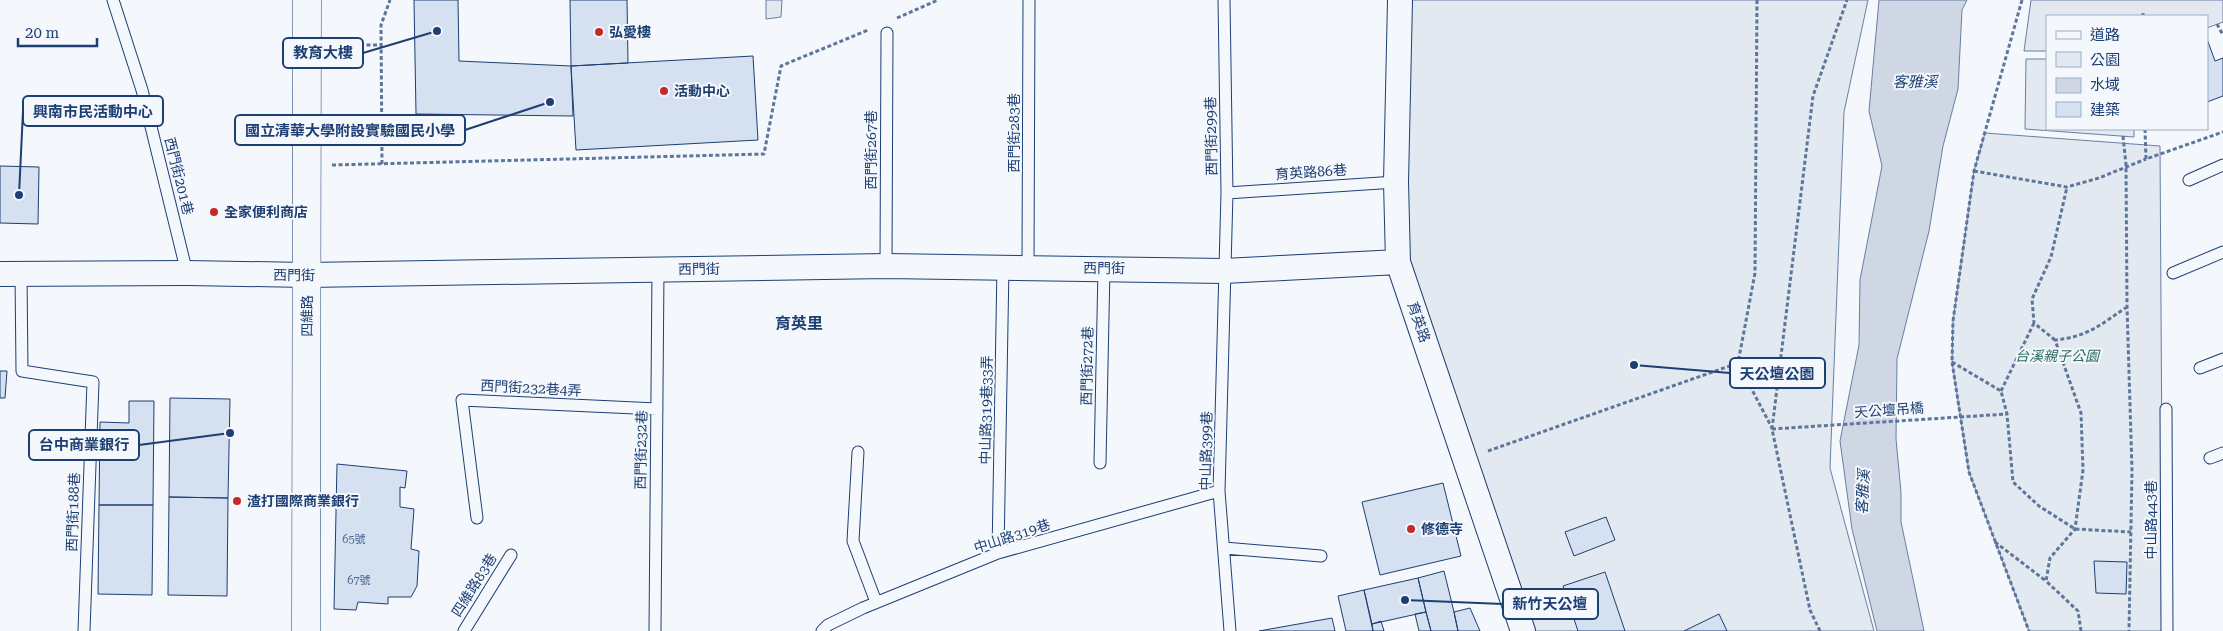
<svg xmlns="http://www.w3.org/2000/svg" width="2223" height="631" viewBox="0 0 2223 631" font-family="'Roboto Serif','Noto Sans TC',serif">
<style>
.green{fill:#e3e9f0;stroke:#687fa3}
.parking{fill:#e3e8f0;stroke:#687fa3}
.water{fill:#cfd7e4;stroke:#687fa3}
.building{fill:#d5e0f0;stroke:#1d3f73}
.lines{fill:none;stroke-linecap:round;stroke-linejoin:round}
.service-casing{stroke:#1d3f73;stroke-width:13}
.minor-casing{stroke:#1d3f73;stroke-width:26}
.tertiary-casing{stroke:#1d3f73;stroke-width:29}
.path{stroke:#5e769c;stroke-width:3;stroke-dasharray:4 2.5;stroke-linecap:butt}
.service{stroke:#f4f7fb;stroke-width:11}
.minor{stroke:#f4f7fb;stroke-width:24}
.tertiary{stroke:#f4f7fb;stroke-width:28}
.path-bridge{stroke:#5e769c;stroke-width:3;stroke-dasharray:4 2.5;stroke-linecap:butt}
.poi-dot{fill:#c62828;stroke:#f4f7fb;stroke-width:2}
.labels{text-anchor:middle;stroke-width:4;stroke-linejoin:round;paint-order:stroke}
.number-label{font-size:11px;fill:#4b6792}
.poi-label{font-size:14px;font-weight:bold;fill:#1d3f73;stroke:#f4f7fb;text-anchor:start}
.street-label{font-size:14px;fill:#1d3f73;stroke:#f4f7fb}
.park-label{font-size:14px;font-style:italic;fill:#2c6c60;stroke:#f4f7fb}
.water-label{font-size:15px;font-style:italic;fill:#1d3f73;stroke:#f4f7fb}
.quarter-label{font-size:16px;font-weight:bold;fill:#1d3f73;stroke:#f4f7fb}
.leader{fill:none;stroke:#1d3f73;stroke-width:2}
.callout-dot{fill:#1d3f73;stroke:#f4f7fb;stroke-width:2}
.callout{fill:#f4f7fb;stroke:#1d3f73;stroke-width:2}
.callout-label{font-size:15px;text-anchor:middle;font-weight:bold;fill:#1d3f73}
</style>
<rect width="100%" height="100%" fill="#f4f7fb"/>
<path class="green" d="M766,0H782L781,17L766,19Z
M1401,0H1868L1844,112L1830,468L1874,631H1528L1398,262Z
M2026,59H2047V129H2134V137L2025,129Z
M1985,133L2160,146L2163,631H2029L1969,472L1952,362L1953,321L1974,171Z"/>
<path class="parking" d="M2031,0H2223V22L2207,28V16H2047V51H2024Z"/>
<path class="water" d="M1879,0H1967L1962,10L1958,89L1943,146L1929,231L1897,359L1896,439L1901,492V522L1924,631H1877L1852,529L1840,441L1859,345L1860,280L1882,166L1869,111Z"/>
<path class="building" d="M414,0H458L459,61L571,66L573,116L416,114Z
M570,0H627L628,63L571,66Z
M2207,39L2215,61L2223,58V96L2207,102Z
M753,56L758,140L576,150L571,66Z
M0,166L39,167L38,224L0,223Z
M0,371H7L5,398H0Z
M170,398L230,399L228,498L169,497Z
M129,401H154L153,505H99L100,422L129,423Z
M337,464L407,471L405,488L400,487V507L414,509L411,549L419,551L417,586L411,597H388V604L358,602L356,610L334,609Z
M1443,483L1461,556L1380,575L1362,502Z
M169,497L228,498L227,596L168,595Z
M99,505H153L152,595L98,594Z
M1606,517L1615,540L1574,556L1565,532Z
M2094,561L2127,562L2126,594L2096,593Z
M1444,571L1454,612L1458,631H1431L1426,612L1418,578Z
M1605,572L1625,631H1578L1563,586Z
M1418,578L1426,612L1372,624L1364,590Z
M1364,590L1373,631H1346L1338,596Z
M1470,608L1480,631H1458L1454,612Z
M1426,612L1431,631H1419L1415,614Z
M1719,614L1727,631H1684Z
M1332,618L1335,631H1259Z
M1381,621L1384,631H1373L1372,624Z"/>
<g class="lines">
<g class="service-casing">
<path id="service" d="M113,0L142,90L187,273
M1224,0L1227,193L1219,491L1230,631
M2189,180L2223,165
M1227,193L1396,182
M886,266L887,33
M1028,267L1029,0
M2173,273L2223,252
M21,274L22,371L93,382L84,631
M2200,368L2223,359
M2166,409L2167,631
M858,452L853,541L876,602
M2210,458L2223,453
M1100,463L1104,268
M477,518L462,400L657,409
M1224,548L1321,556
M998,553L1003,266
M464,631L511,555
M655,631L658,270
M822,631L828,625L863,608L998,553L1219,491"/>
</g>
<g class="minor-casing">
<path id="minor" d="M1400,0L1396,182L1398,262L1523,631
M0,274L187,273L307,275L886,266L1224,271L1398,262"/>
</g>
<g class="tertiary-casing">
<path id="tertiary" d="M306,631L307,0"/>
</g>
<path class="path" d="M1757,0L1755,273L1738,363L1772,428
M2022,0L1974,171L1953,321L1952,362L1969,472L2029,631
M2143,13V16
M897,18L938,0
M2217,24L2223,35
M334,45H381
M2145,129L2146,159L2223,132
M2123,136L2126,165L2127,307L2132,470L2129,631
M382,164L381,25L390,0
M332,165L764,154L781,66L868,30
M1974,171L2067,187L2099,178L2146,159
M2055,340L2034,323L2032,299L2051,257L2067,187
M1952,362L2001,391L2007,414L2013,482L2039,506L2075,529L2131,532
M2001,391L2034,323
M1488,451L1738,363
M1995,542L2046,581
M1820,631L1810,610L1772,429L1813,96L1847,0
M2081,631L2078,611L2046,581L2050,558L2075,529L2083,470L2081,413L2055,340C2088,337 2101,324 2127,307"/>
<use href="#service" class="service"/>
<use href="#minor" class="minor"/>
<use href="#tertiary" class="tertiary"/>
<path class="path-bridge" d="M1772,429L2007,414"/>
</g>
<g class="poi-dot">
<circle cx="599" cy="32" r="5"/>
<circle cx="664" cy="91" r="5"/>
<circle cx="214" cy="212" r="5"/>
<circle cx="237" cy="501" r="5"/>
<circle cx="1411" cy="529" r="5"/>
</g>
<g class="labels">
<g class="number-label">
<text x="354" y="543">65號</text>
<text x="359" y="584">67號</text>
</g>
<g class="poi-label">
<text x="609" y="37">弘愛樓</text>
<text x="674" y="96">活動中心</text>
<text x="224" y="217">全家便利商店</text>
<text x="247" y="506">渣打國際商業銀行</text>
<text x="1421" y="534">修德寺</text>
</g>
<g class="street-label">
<text transform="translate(1014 133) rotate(-90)" y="5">西門街283巷</text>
<text transform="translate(1211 136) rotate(-91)" y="5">西門街299巷</text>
<text transform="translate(871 150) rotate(-90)" y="5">西門街267巷</text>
<text transform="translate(1311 172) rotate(-4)" y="5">育英路86巷</text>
<text transform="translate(179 176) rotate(76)" y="5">西門街201巷</text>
<text transform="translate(1104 268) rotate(1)" y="5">西門街</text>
<text transform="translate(699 269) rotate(-1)" y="5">西門街</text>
<text transform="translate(294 275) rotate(1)" y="5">西門街</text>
<text transform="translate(307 316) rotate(-90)" y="5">四維路</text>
<text transform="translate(1419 322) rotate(71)" y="5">育英路</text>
<text transform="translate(1087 366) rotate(-89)" y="5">西門街272巷</text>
<text transform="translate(531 388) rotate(3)" y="5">西門街232巷4弄</text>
<text transform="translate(986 410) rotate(-89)" y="5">中山路319巷33弄</text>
<text transform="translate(1889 410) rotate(-4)" y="5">天公壇吊橋</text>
<text transform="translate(641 450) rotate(-89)" y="5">西門街232巷</text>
<text transform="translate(1206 451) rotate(-89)" y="5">中山路399巷</text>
<text transform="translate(73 512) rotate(-88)" y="5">西門街188巷</text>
<text transform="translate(2151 520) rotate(-90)" y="5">中山路443巷</text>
<text transform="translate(1012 536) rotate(-18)" y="5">中山路319巷</text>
<text transform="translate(474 585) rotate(-58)" y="5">四維路83巷</text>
</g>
<g class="park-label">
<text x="2057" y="361">台溪親子公園</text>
</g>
<g class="water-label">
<text x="1915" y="87">客雅溪</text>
<text transform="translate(1863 492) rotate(-87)" y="5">客雅溪</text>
</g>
<g class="quarter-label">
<text x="799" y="329">育英里</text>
</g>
</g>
<path class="leader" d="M437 31L363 53M19 195L23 111M550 102L465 130M1634 365L1730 373M230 433L139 445M1405 600L1503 604"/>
<g class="callout-dot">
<circle cx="437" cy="31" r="5"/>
<circle cx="19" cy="195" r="5"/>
<circle cx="550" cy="102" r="5"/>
<circle cx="1634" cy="365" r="5"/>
<circle cx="230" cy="433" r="5"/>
<circle cx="1405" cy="600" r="5"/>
</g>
<g class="callout">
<rect x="283" y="38" width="80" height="30" rx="5"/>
<rect x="23" y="96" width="140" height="30" rx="5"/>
<rect x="235" y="115" width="230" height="30" rx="5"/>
<rect x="1730" y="358" width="95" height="30" rx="5"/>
<rect x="29" y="430" width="110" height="30" rx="5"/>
<rect x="1503" y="589" width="95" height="30" rx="5"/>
</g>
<g class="callout-label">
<text x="323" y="58">教育大樓</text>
<text x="93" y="117">興南市民活動中心</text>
<text x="350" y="136">國立清華大學附設實驗國民小學</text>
<text x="1777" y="379">天公壇公園</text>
<text x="84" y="450">台中商業銀行</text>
<text x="1550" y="609">新竹天公壇</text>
</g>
<rect x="2046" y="15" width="162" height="115" fill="#f4f7fb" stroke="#9eadc5"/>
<rect x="2056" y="31" width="25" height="8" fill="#f4f7fb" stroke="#9eadc5"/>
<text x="2090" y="40" font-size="15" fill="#1d3f73">道路</text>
<rect x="2056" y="52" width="25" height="15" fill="#e3e9f0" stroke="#9eadc5"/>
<text x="2090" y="65" font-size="15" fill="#1d3f73">公園</text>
<rect x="2056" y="78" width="25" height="15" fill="#cfd7e4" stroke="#9eadc5"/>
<text x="2090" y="90" font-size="15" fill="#1d3f73">水域</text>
<rect x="2056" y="102" width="25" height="15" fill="#d5e0f0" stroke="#9eadc5"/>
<text x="2090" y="115" font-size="15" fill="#1d3f73">建築</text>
<path d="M18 38v8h79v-8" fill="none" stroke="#1d3f73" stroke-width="2.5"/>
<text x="25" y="38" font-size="15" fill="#1d3f73" stroke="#f4f7fb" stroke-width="4" paint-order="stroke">20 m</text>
</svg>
